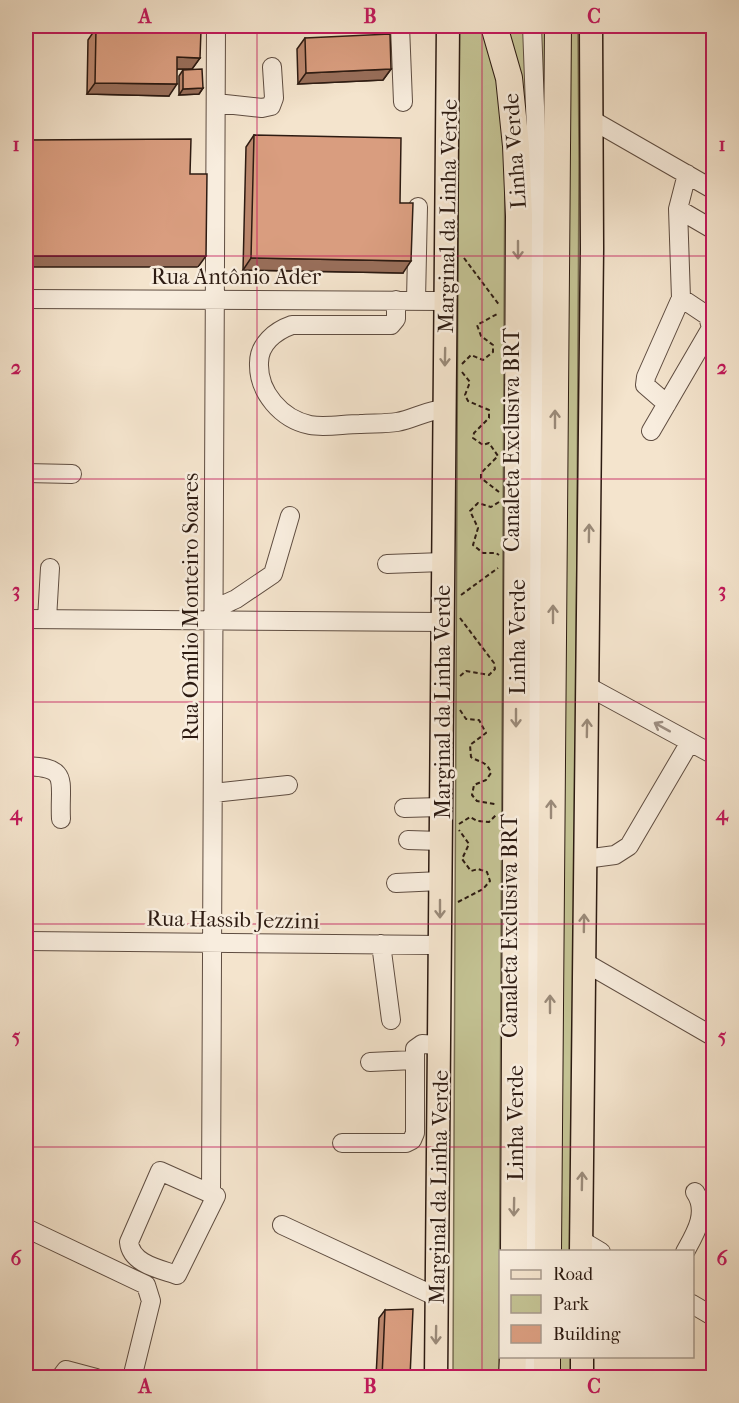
<svg xmlns="http://www.w3.org/2000/svg" width="739" height="1403" viewBox="0 0 739 1403" font-family="'IM FELL French Canon',serif">
<style>
.green{fill:#c3c293;stroke:#786e52;stroke-width:1.5}
.lines{fill:none;stroke-linecap:round;stroke-linejoin:round}
.minor-casing{stroke:#5f4d41;stroke-width:20}
.major-casing{stroke:#2d1b12;stroke-width:25}
.highway-casing{stroke:#2d1b12;stroke-width:28}
.path{stroke:#2d1b12;stroke-width:2;stroke-dasharray:4.5 3;stroke-linecap:butt}
.minor{stroke:#f8edde;stroke-width:18}
.major{stroke:#f4e4cd;stroke-width:22}
.highway{stroke:#f4e4cd;stroke-width:26}
.wall{fill:#bb876d;stroke:#2d1b12;stroke-width:1.5}
.shaded-wall{fill:#986e59;stroke:#2d1b12;stroke-width:1.5}
.building{fill:#d99d7f;stroke:#2d1b12;stroke-width:1.5}
.oneway{stroke:#9a8a79}
.oneway2{stroke:#9d8e82}
.grid{fill:none;stroke:#c2185b;stroke-width:1.5;stroke-opacity:0.55}
.labels{text-anchor:middle;stroke-width:5;stroke-linejoin:round;paint-order:stroke}
.street-label{font-size:22px;fill:#2d1b12;stroke:#f8edde}
.neatline{fill:none;stroke:#c2185b;stroke-width:2}
.grid-label{font-size:20px;text-anchor:middle;font-weight:bold;fill:#c2185b}
</style>
<rect width="100%" height="100%" fill="#f4e4cd"/>
<filter id="stains"><feTurbulence type="fractalNoise" baseFrequency=".00333" numOctaves="4"/><feColorMatrix values="0 0 0 0 .2 0 0 0 0 .09 0 0 0 0 .02 0 0 0 .5 -.17"/></filter>
<radialGradient id="worn" r=".72"><stop offset=".6" stop-color="#630" stop-opacity="0"/><stop offset="1" stop-color="#630" stop-opacity=".3"/></radialGradient>
<path class="green" d="M459,26H487L500,92L505,139L499,1377L453,1378Z
M507,26H526L529,150Z
M538,26H547L545,149Z
M567,26H578L579,164L573,1251L560,1252Z
M559,1357H572V1377L559,1378Z"/>
<g class="lines">
<g class="minor-casing">
<path id="minor" d="M400,26L403,102
M216,103L262,108L271,106L274,98L272,67
M592,120L714,190
M678,209L714,230
M26,299L446,301
M396,300V319L391,325H292C275,331 259,344 259,363C258,392 281,419 310,425C325,428 344,424 360,424C372,423 385,424 397,422C414,419 427,410 445,409
M416,300L418,207
M667,404L645,385L646,377L681,298L678,209L687,174
M651,431L711,328L708,316L681,298
M26,473L72,474
M387,564L443,562
M214,609L236,599L273,574L290,516
M26,619L443,622
M47,619L50,568
M587,686L714,755
M26,766C71,768 59,780 61,819
M213,793L288,785
M404,808L441,807
M408,840L441,841
M585,859L615,855L629,846L690,742
M396,883L441,881
M26,941L440,945
M381,944L391,1020
M584,962L714,1037
M370,1062L414,1060
M342,1143H406L412,1140L415,1133V1049L422,1044L439,1045
M160,1171L216,1196L177,1275C160,1269 131,1264 129,1242Z
M211,1194L216,26
M282,1225L437,1297
M26,1228L146,1285L151,1301L132,1378
M581,1240L601,1252
M531,1252L536,133L532,26
M685,1252C695,1234 709,1212 695,1192
M692,1304L714,1317
M60,1378L66,1370L96,1378
M531,1378V1356"/>
</g>
<g class="major-casing">
<path id="major" d="M581,1252L592,249L591,26
M582,1356V1378
M436,1378L448,26"/>
</g>
<g class="highway-casing">
<path id="highway" d="M494,26L509,78L516,146L519,216L514,1252
M548,1252L558,26
M512,1378L513,1356
M547,1378V1356"/>
</g>
<path class="path" d="M464,258L500,306
M462,364L471,355L483,360L493,352V345L481,336L477,325L499,313
M462,372L470,382L465,395L468,401L489,410V418L474,433L473,438L483,445L489,443L498,456L481,473V478L499,492
M499,502L491,507L478,503L470,511L478,528L473,545L483,553H496L499,555
M461,595L498,568
M460,618L494,663L495,669L489,675L466,671L460,676
M460,710L466,719L479,720L486,733L470,745L471,757C480,763 487,761 491,773L486,780L474,785L472,795L477,801L495,804L496,806
M459,824L470,817L477,821L489,822L497,814
M458,902L483,889L490,881L487,872L478,869L471,871L462,859L469,844L459,830"/>
<use href="#minor" class="minor"/>
<use href="#major" class="major"/>
<use href="#highway" class="highway"/>
</g>
<path class="wall" d="M96,28L200,58L192,69H177L169,96L87,94L88,40Z
M305,38L391,69L383,80L298,84L297,49Z
M183,70L203,88L199,94L179,95V76Z
M254,135L400,203L403,273L243,270L246,147Z
M385,1310L410,1377H376L379,1318Z"/>
<path class="shaded-wall" d="M177,57L200,58L192,69H169Z
M391,69L383,80L298,84L306,73Z
M95,83L177,84L169,96L87,94Z
M203,88L199,94L179,95L183,89Z
M26,256H206L198,267H26Z
M251,258L411,261L403,273L243,270Z"/>
<path class="building" d="M96,28L201,30L200,58L177,57V84L95,83Z
M390,34L391,69L306,73L305,38Z
M202,69L203,88L183,89V70Z
M254,135L401,138L400,203H413L411,261L251,258Z
M191,139L190,174H207L206,256H26V140Z
M413,1309L410,1377H382L385,1310Z"/>
<defs><path id="oneway-shaft" d="M-6 0H5M1.5-3L5.5 0L1.5 3" fill="none" stroke-width="1.6" stroke-linecap="round" stroke-linejoin="round" transform="scale(1.5)"/></defs>
<g class="oneway">
<use href="#oneway-shaft" transform="translate(518 250) rotate(90)"/>
<use href="#oneway-shaft" transform="translate(445 357) rotate(91)"/>
<use href="#oneway-shaft" transform="translate(555 419) rotate(-90)"/>
<use href="#oneway-shaft" transform="translate(589 533) rotate(-89)"/>
<use href="#oneway-shaft" transform="translate(553 614) rotate(-90)"/>
<use href="#oneway-shaft" transform="translate(516 718) rotate(90)"/>
<use href="#oneway-shaft" transform="translate(587 728) rotate(-89)"/>
<use href="#oneway-shaft" transform="translate(551 809) rotate(-90)"/>
<use href="#oneway-shaft" transform="translate(440 909) rotate(90)"/>
<use href="#oneway-shaft" transform="translate(584 923) rotate(-89)"/>
<use href="#oneway-shaft" transform="translate(550 1004) rotate(-90)"/>
<use href="#oneway-shaft" transform="translate(582 1181) rotate(-89)"/>
<use href="#oneway-shaft" transform="translate(514 1207) rotate(91)"/>
<use href="#oneway-shaft" transform="translate(436 1335) rotate(91)"/>
</g>
<use class="oneway2" href="#oneway-shaft" transform="translate(662 727) rotate(-151)"/>
<path class="grid" d="M257,26V1378M482,26V1378M26,256H714M26,479H714M26,702H714M26,924H714M26,1147H714"/>
<g class="labels">
<g class="street-label">
<text transform="translate(514 151) rotate(-94)" y="8">Linha Verde</text>
<text transform="translate(447 216) rotate(-89)" y="8">Marginal da Linha Verde</text>
<text x="236" y="284">Rua Antônio Ader</text>
<text transform="translate(511 440) rotate(-90)" y="8">Canaleta Exclusiva BRT</text>
<text transform="translate(190 607) rotate(-90)" y="8">Rua Omílio Monteiro Soares</text>
<text transform="translate(517 637) rotate(-90)" y="8">Linha Verde</text>
<text transform="translate(442 702) rotate(-90)" y="8">Marginal da Linha Verde</text>
<text transform="translate(233 919) rotate(1)" y="8">Rua Hassib Jezzini</text>
<text transform="translate(509 926) rotate(-90)" y="8">Canaleta Exclusiva BRT</text>
<text transform="translate(515 1123) rotate(-90)" y="8">Linha Verde</text>
<text transform="translate(438 1187) rotate(-89)" y="8">Marginal da Linha Verde</text>
</g>
</g>
<rect width="739" height="1403" fill="none" stroke="#f4e4cd" stroke-width="66"/>
<rect x="499" y="1250" width="195" height="108" fill="#f8edde" stroke="#a7998c" stroke-width="1.5"/>
<rect x="511" y="1270" width="30" height="9" fill="#f4e4cd" stroke="#a7998c" stroke-width="1.5"/>
<text x="553" y="1280" font-size="18" fill="#2d1b12">Road</text>
<rect x="511" y="1295" width="30" height="18" fill="#c3c293" stroke="#a7998c" stroke-width="1.5"/>
<text x="553" y="1310" font-size="18" fill="#2d1b12">Park</text>
<rect x="511" y="1325" width="30" height="18" fill="#d99d7f" stroke="#a7998c" stroke-width="1.5"/>
<text x="553" y="1340" font-size="18" fill="#2d1b12">Building</text>
<rect x="33" y="33" width="673" height="1337" class="neatline"/>
<g class="grid-label">
<text x="145" y="23">A</text>
<text x="370" y="23">B</text>
<text x="594" y="23">C</text>
<text x="16" y="151">1</text>
<text x="722" y="151">1</text>
<text x="16" y="374">2</text>
<text x="722" y="374">2</text>
<text x="16" y="597">3</text>
<text x="722" y="597">3</text>
<text x="16" y="820">4</text>
<text x="722" y="820">4</text>
<text x="16" y="1043">5</text>
<text x="722" y="1043">5</text>
<text x="16" y="1265">6</text>
<text x="722" y="1265">6</text>
<text x="145" y="1393">A</text>
<text x="370" y="1393">B</text>
<text x="594" y="1393">C</text>
</g>
<rect width="100%" height="100%" filter="url(#stains)"/>
<rect width="100%" height="100%" fill="url(#worn)"/>
</svg>
